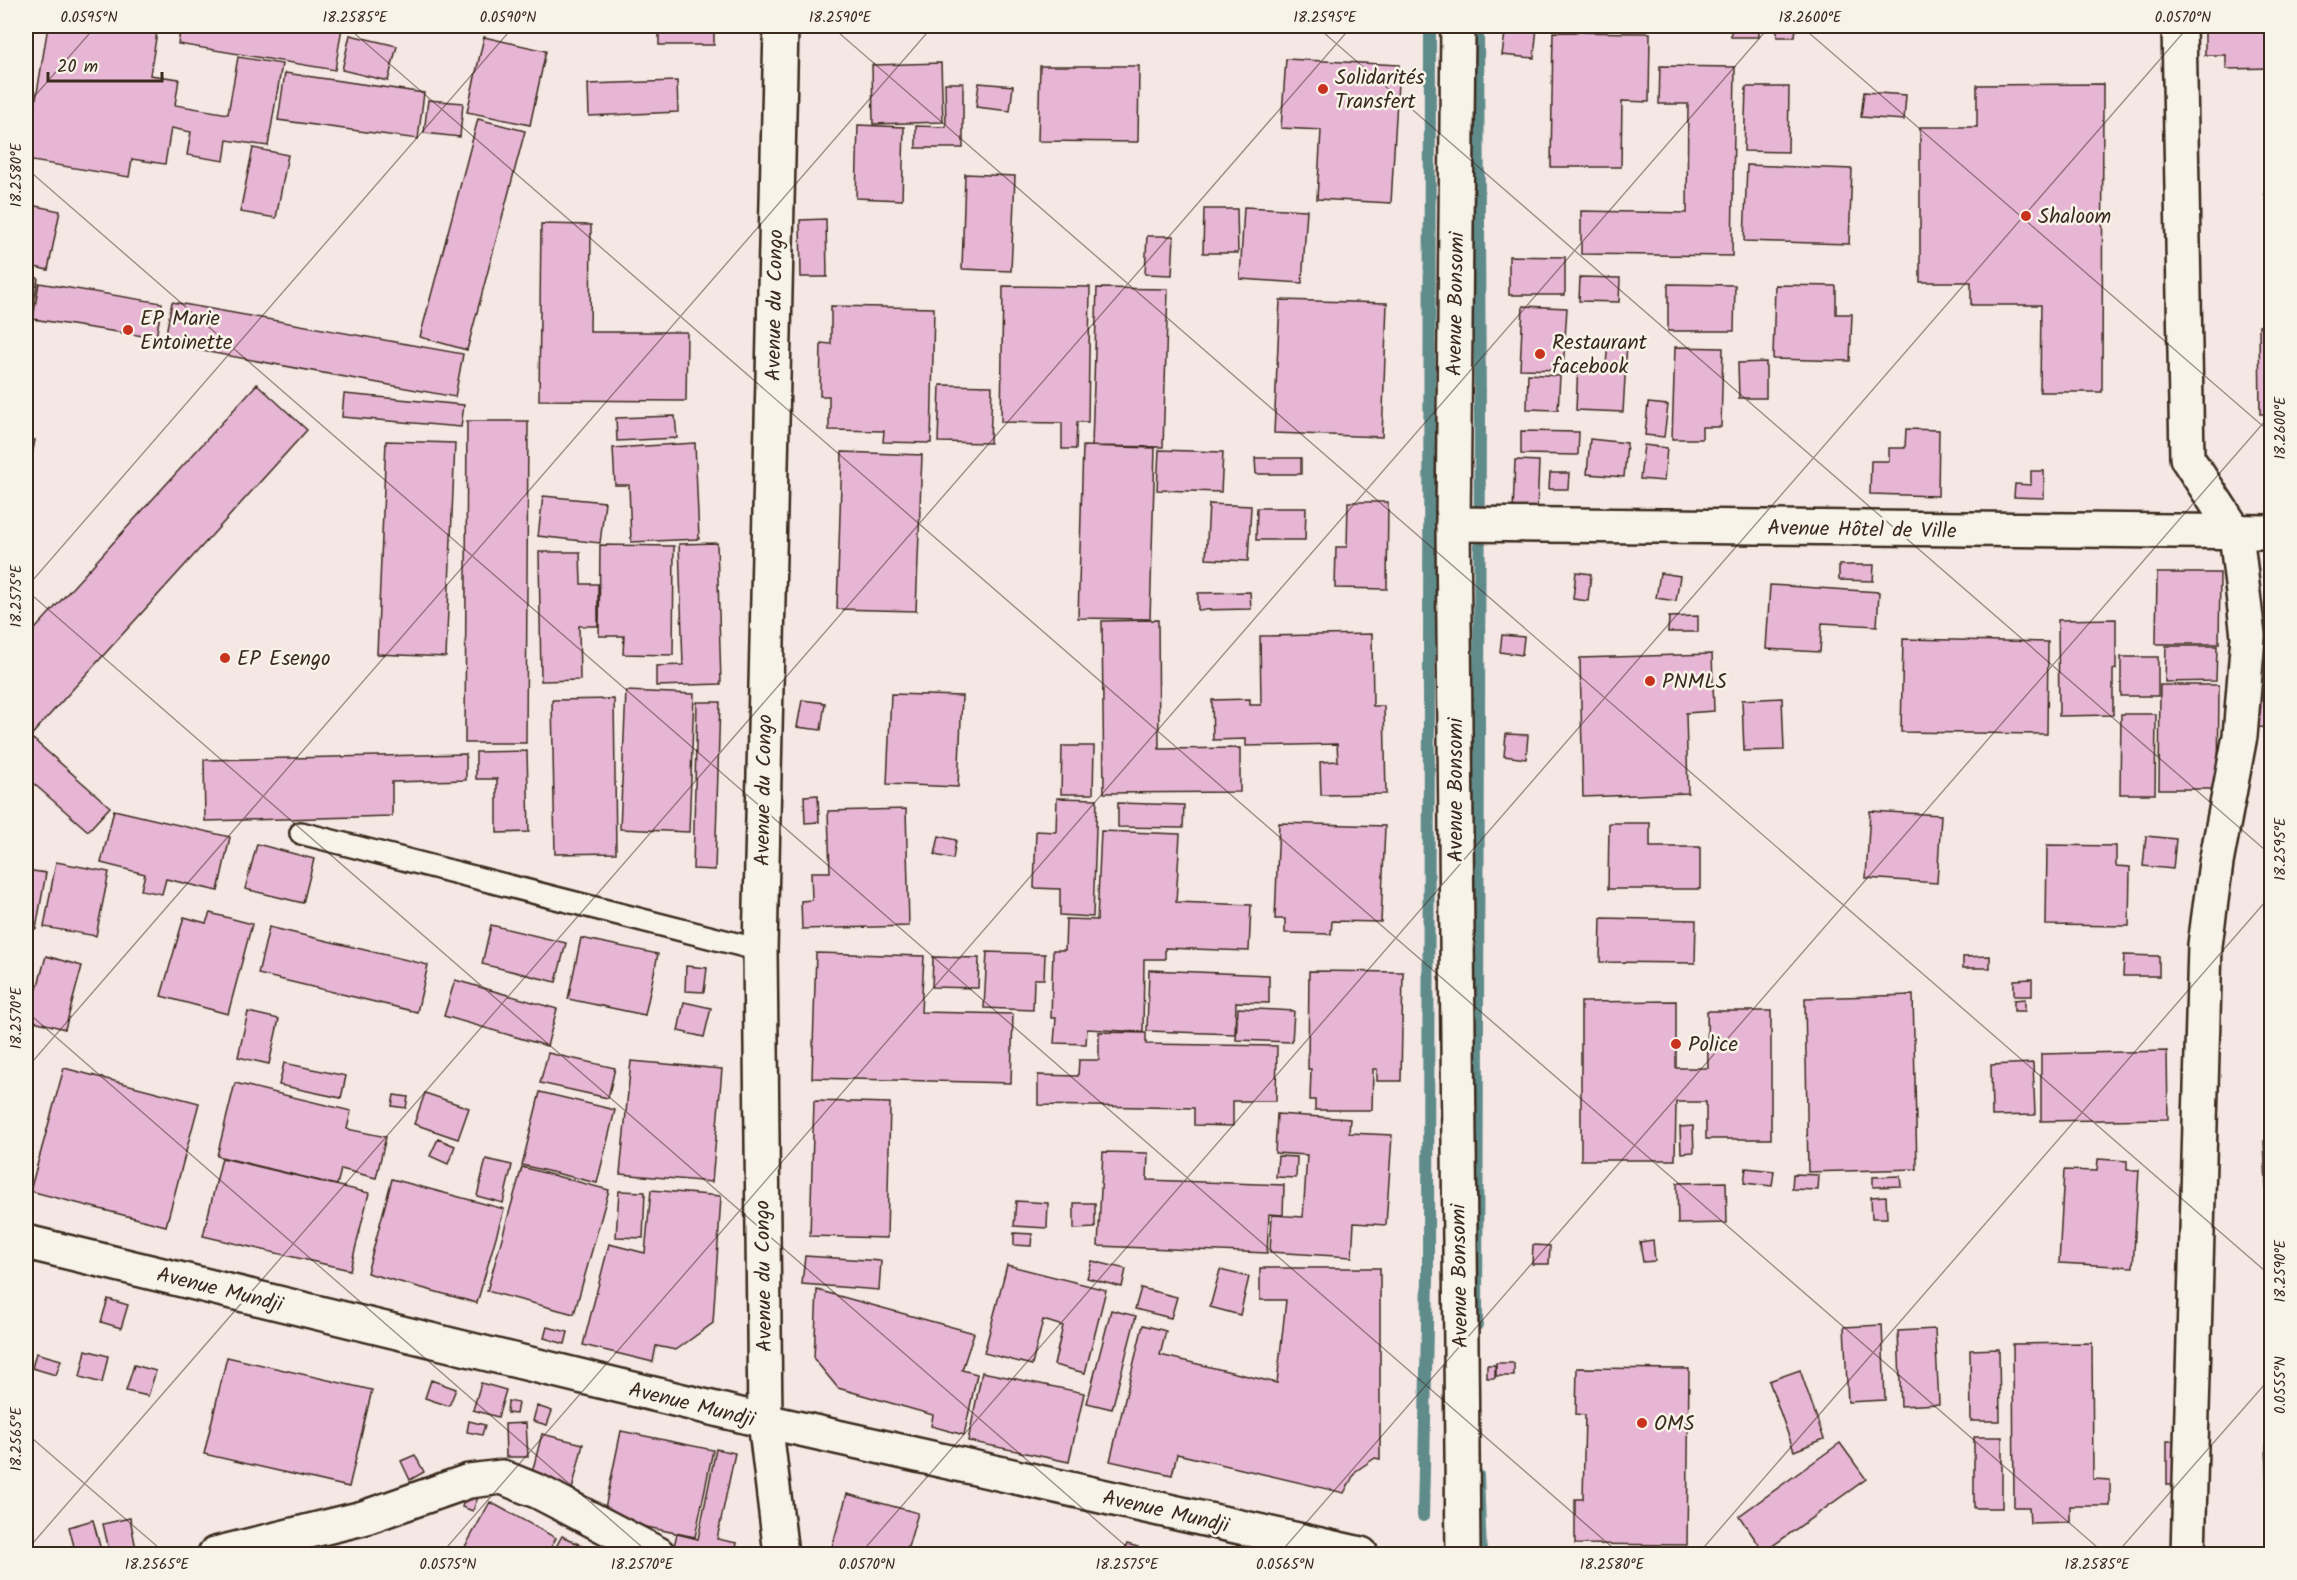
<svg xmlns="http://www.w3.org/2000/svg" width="2297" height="1580" viewBox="0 0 2297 1580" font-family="Kalam,sans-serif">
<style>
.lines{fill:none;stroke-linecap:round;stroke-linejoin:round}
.stream{stroke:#618b8b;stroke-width:12}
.building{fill:#e8b6d5;stroke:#3b2a1e;stroke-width:1.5}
.service-casing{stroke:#3b2a1e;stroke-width:26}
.minor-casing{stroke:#3b2a1e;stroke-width:38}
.tertiary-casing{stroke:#3b2a1e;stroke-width:38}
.primary-casing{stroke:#3b2a1e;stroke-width:38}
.service{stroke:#f7f3e8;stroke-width:21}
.minor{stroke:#f7f3e8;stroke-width:33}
.tertiary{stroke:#f7f3e8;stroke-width:33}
.primary{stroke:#f7f3e8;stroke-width:33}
.ticks{fill:none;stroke:#3b2a1e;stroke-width:1.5;stroke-opacity:0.45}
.poi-dot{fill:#c8321e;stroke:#f7f3e8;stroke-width:2}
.labels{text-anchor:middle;stroke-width:5;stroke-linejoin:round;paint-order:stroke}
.poi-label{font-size:21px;fill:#3b2a1e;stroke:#f7f3e8;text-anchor:start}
.street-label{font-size:21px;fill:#3b2a1e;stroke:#f7f3e8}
.neatline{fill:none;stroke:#3b2a1e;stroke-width:2}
.ticks-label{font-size:15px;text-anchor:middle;fill:#3b2a1e}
</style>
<rect width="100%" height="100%" fill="#f4e7e4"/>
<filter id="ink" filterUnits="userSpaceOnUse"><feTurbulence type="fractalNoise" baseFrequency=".0167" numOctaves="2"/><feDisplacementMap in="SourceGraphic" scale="12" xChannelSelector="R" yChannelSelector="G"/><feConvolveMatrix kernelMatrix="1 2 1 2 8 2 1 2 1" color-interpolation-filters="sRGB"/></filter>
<g filter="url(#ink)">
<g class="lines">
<path class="stream" d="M1477,1325L1480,417L1478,26
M1478,1475L1481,1554
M1423,1516L1428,1279L1430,26"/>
</g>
<path class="building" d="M48,26H180L179,29L158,26L150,75L179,79L175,105L228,114L238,57L282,64L268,146L227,140L224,161L187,155L191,132L171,128L165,164L132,159L129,177L26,160Z
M181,26H333L342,27L335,70L178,44Z
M659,26H714V45H659Z
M1506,26H1537L1534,58L1502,55Z
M1731,26H1759V37H1731Z
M1777,26H1796L1795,37H1777Z
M2205,26H2272V68L2226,69V55H2205Z
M1553,32L1650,33L1649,102L1622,101L1621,167H1551Z
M350,35L397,46L388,81L342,70Z
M484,37L546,51L530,125L467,112Z
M1286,59L1399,65L1391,203L1317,199L1321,130L1281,128Z
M941,63L943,122L873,124L872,65Z
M1040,66H1139L1138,142L1038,141Z
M1660,66L1735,67L1732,256L1581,254V211L1687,213L1688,104H1659Z
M285,73L424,93L418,139L278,120Z
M677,81L678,112L589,116L588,84Z
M945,83H963V148H916V126L946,127Z
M979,83L1013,86L1010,111L976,107Z
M2103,84L2102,392H2040L2041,305H1971V282H1920V127H1977V85Z
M1746,87H1789L1788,152L1744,151Z
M1864,92L1906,95L1904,120L1861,117Z
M2268,95H2272V195H2265Z
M428,100L463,103L460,137L424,133Z
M478,119L525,131L467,350L420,337Z
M858,125L904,127L902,200L856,198Z
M253,148L288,155L276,218L240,212Z
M1747,165L1852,169L1849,244L1744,241Z
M965,174L1015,176L1011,271L962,269Z
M26,204L60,211L48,270L26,265Z
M1244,207L1307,210L1302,283L1240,279Z
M1204,209H1237L1238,253H1203Z
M826,219L827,277H801L800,220Z
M541,224L591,225L590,332H687L686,401L539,400Z
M1147,236H1174L1172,275L1145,274Z
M1509,256L1565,257V295H1509Z
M26,276L38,278L30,325H26Z
M1580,277L1620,278L1619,302L1579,301Z
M39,283L162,303L156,338L33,319Z
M1668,284L1735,285L1734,331H1668Z
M1775,285L1836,286V314H1852L1850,361L1773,359Z
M1003,286L1090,287L1088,422H1077L1076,449H1062V423L1001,422Z
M1097,288L1168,289L1163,447L1092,446Z
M1280,300L1387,303L1382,437L1274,433Z
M172,302L463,354L455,397L164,344Z
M831,306L934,308L931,443L883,442L884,431L829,430V396H820L821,343L831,344Z
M1523,306L1567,308L1563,370L1520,369Z
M2259,325H2272V414H2260Z
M1608,342L1627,343L1623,412L1576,410L1578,363L1606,365Z
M1675,347L1723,348L1721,427H1702V439H1672Z
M1766,362V398H1739L1738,363Z
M1528,374L1560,376L1558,410L1527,409Z
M257,384L307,430L26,741V639Z
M940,385L992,386L990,443L938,442Z
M344,394L464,405L461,427L342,417Z
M1648,403L1668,405L1664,437L1645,435Z
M675,416L677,438L617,441L616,418Z
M467,421H528L526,743H465Z
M1906,429L1939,430L1938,496L1870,494L1871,461H1889V448H1905Z
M1521,431L1579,432L1578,455L1521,454Z
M26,438L35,440L26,485Z
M1590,439L1627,443L1624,477L1587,474Z
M386,441L455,443L446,657L377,654Z
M695,443L699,539L631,542L629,485H615L613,448Z
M1644,445L1667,448L1664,481L1640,479Z
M1083,446L1155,448L1150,619L1078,618Z
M1159,450L1223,452L1221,492L1157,490Z
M842,452L922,455L916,611L837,609Z
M1255,458H1301V474H1256Z
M1515,460L1539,461L1537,513L1513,512Z
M2031,471H2044V498L2014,497L2015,484L2031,485Z
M1550,473H1569L1568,489H1549Z
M543,496L605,502L600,543L538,536Z
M1348,502H1388L1387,589L1335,588L1336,547H1347Z
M1209,504L1251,506L1248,561L1206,559Z
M1257,508H1306L1305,540H1256Z
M717,543L721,684L656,686V666L683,665L679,544Z
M600,545L674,546L673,655L623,654L624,636H599Z
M539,552H580L581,584H598V626H579L580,680L541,681Z
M1839,565H1874L1873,581L1839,580Z
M1576,572L1591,574L1588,601L1573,599Z
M1660,573L1680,576L1676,601L1656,598Z
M2157,573H2220L2219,644H2156Z
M1770,585L1879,592L1877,626L1822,623L1820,652L1766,649Z
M1250,592L1251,609L1198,610V593Z
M1698,616V632H1668L1669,617Z
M2116,619V669L2113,670V715L2059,716L2058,620Z
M1158,620L1159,749L1240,748V792L1104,793L1102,621Z
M1372,634L1373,706H1384L1386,794L1321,795L1320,762L1338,761L1337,744L1246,746V739L1213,740L1212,700L1250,699V705H1261L1260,636Z
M1502,635L1524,637L1522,655L1500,652Z
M1903,639L2048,642L2047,734L1901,732Z
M2261,642H2272V728L2258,727Z
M2166,646H2217L2216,681L2165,682Z
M1712,654L1714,711L1686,713L1688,793L1583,797L1580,658Z
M2121,657H2158V696H2121Z
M2160,685H2219L2218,789H2159Z
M626,691L694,694L689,832L620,829Z
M891,694L962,696L958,787L887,784Z
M1782,698L1784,750L1744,751L1742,700Z
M614,699L616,853L555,854L552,700Z
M802,700L825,703L821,730L797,727Z
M697,702H720L715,870L693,869Z
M2121,714H2156L2155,794H2120Z
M1506,734L1528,735L1526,759L1504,756Z
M33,739L110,807L88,831L26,777V748Z
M1062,746H1094L1093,794H1061Z
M527,751L529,832L497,833V779H476V752Z
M466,754V780L392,782V816L205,821L204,760Z
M818,795L819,822L805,823L804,796Z
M1057,798L1097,799L1093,917L1060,915V889L1034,888L1036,831L1056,832Z
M1118,803L1184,805L1183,828L1118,827Z
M906,809L909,926L802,929L801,901L812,900L811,872H830L828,811Z
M114,810L230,837L218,891L166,879L162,894L141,890L145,874L101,863Z
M1870,811L1941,815L1937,883L1866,878Z
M1279,823L1385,826L1381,922L1332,921L1331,934L1285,933V919H1275Z
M1609,823H1650V847H1700V889H1608Z
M1101,831L1180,834L1176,902L1251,905L1249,951L1165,948V959H1144L1143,1032L1087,1029L1086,1044L1054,1043L1056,1018H1051L1053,950H1065L1066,919L1097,920Z
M939,836L956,840L953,859L935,855Z
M2146,836L2176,839L2173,869L2143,866Z
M257,844L314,859L303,903L245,889Z
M2047,845L2116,846V866L2130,867L2129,926L2046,925Z
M56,862L109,872L96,936L44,927Z
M26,870L46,873L36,929L26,927Z
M210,913L252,924L228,1014L161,996L184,917L206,923Z
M1601,918L1696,920L1695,963L1600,962Z
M491,925L566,943L556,982L482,964Z
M269,927L428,965L417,1012L258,974Z
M581,938L658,954L645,1015L568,999Z
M987,952L1045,954L1044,979H1034L1033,1010L984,1008Z
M816,953L924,956L921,1012L1013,1014L1011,1083L812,1078Z
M2124,955L2159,956V976H2123Z
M46,956L82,966L65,1029L26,1019V986L37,989Z
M1990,956V968H1963V957Z
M933,957L979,958L978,988L932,987Z
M686,966L707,968L704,992L685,991Z
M1149,970L1269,975V1003L1236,1002L1235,1034L1147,1031Z
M1309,971L1403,972L1401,1081H1377V1069H1373L1372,1110H1315V1100H1310L1311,1069H1308Z
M2032,979V996H2014V980Z
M455,980L557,1009L547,1046L444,1016Z
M1913,995L1917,1169L1808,1172L1805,998Z
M2025,999V1011H2014V1000Z
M1676,1001V1068H1708L1707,1011H1771V1139H1706V1102H1676L1675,1160H1581V1002Z
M684,1002L711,1008L704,1037L678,1031Z
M1238,1008L1294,1011L1292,1042L1236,1040Z
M248,1012L279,1019L269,1064L238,1057Z
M1099,1032L1146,1033V1044L1277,1046L1276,1101H1233V1126L1194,1125V1108L1038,1105V1075L1078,1076L1079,1060H1099Z
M2167,1051L2168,1119L2041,1121V1054Z
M548,1053L615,1068L608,1098L540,1083Z
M631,1061L722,1069L712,1182L620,1174Z
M284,1063L346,1076L341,1098L279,1085Z
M2033,1063L2035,1115L1992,1116L1991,1065Z
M64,1068L199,1103L166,1226L30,1191Z
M235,1083L351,1111L347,1129L386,1137L376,1178L341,1169L337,1185L217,1156Z
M540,1092L615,1110L597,1183L522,1165Z
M425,1093L469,1108L458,1139L414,1124Z
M394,1095L408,1097L406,1108L392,1106Z
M814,1101L890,1103L887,1238L810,1236Z
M1277,1114L1350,1119L1349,1133L1392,1135L1386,1225L1354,1223L1352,1257L1270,1252L1272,1215L1303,1217L1307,1155L1275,1153Z
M1693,1126L1694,1152L1681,1153L1680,1127Z
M438,1139L455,1146L448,1164L430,1156Z
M2264,1141H2272V1207L2267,1208Z
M1103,1152L1148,1153L1147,1180L1284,1185L1283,1215L1269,1214L1267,1253L1098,1246Z
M1278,1156L1297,1157L1296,1178L1276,1177Z
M222,1158L369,1193L350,1270L203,1236Z
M486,1159L512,1165L503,1203L477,1196Z
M2098,1159L2127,1161V1170H2139L2133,1267L2059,1263L2064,1170L2097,1171Z
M522,1167L609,1190L574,1314L487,1291Z
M1746,1168L1774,1171L1772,1186L1744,1183Z
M1793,1174L1819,1175L1818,1190L1792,1189Z
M1900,1176L1901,1186L1873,1187V1177Z
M392,1179L504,1209L477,1303L367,1273Z
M1726,1182L1727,1223L1678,1224L1677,1183Z
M651,1190L721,1196L713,1323L676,1350L656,1346L653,1362L583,1345L609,1244L645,1253Z
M619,1191L645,1192L643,1238L616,1237Z
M1886,1196L1887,1218H1872L1871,1197Z
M1016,1201L1048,1203L1047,1228L1014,1226Z
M1074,1203H1095V1228L1074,1229Z
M1014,1233L1032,1234L1031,1246L1014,1245Z
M1653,1240L1655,1261L1643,1262L1640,1242Z
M1533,1245L1550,1246L1549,1264H1532Z
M805,1256L881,1261L879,1290L802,1284Z
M1092,1261L1126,1269L1122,1287L1087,1278Z
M1007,1265L1106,1290L1085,1373L1054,1365L1063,1326L1043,1320L1032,1365L984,1353Z
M1260,1268H1380V1459L1375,1458L1356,1471L1344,1493L1177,1454L1172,1475L1110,1461L1143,1325L1166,1331L1160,1355L1277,1383L1286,1300H1260Z
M1220,1270L1249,1277L1240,1315L1210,1307Z
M1141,1288L1177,1297L1171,1318L1135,1309Z
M817,1290L974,1333L962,1370L977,1374L964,1435L931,1426L933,1415L838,1388L814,1359Z
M108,1299L128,1305L121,1328L101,1322Z
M1111,1310L1136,1316L1112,1409L1087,1403Z
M1882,1325L1885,1400L1848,1402L1844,1327Z
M547,1327L568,1332L565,1344L544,1338Z
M1935,1329L1939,1404L1901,1406L1898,1331Z
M2092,1343L2093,1479L2110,1480V1506H2070V1522L2030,1523L2029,1507H2014L2013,1344Z
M1999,1349L2000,1421H1971L1970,1350Z
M86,1350L108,1356L102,1383L80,1377Z
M36,1353L61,1360L56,1375L32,1368Z
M227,1357L372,1390L349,1487L204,1454Z
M1496,1363H1514V1376H1496Z
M134,1365L156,1371L148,1396L126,1391Z
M1487,1365H1495V1378H1487Z
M1577,1368L1689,1369L1687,1545L1575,1544V1499H1583L1585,1415L1576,1414Z
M1800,1370L1824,1439L1794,1451L1769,1381Z
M982,1372L1084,1393L1069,1462L968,1441Z
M431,1380L456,1389L449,1406L425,1398Z
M481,1383L506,1390L498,1417L473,1410Z
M508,1401L518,1403L516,1414L507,1413Z
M537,1406L552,1411L547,1425L533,1421Z
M469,1421L485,1425L482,1435L467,1432Z
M526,1423L528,1457H506L505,1424Z
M621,1431L713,1450L695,1537L603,1518Z
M542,1434L583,1444L570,1498L528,1488Z
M1974,1437H2002V1508H1974Z
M2167,1441H2190L2189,1485H2167Z
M1840,1443L1866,1479L1764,1552L1739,1516Z
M2272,1444V1510H2269L2266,1445Z
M716,1449L735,1453L717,1539L737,1543L735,1554H696L673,1550L677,1534L698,1539Z
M415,1455L424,1472L410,1480L401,1461Z
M467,1491L479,1494L473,1511L462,1507Z
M847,1494L918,1513L906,1554H830Z
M490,1502L556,1538L547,1554H461Z
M130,1518L137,1554H110L103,1524Z
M93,1520L102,1554H76L69,1527Z
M562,1536L599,1554H552Z
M1127,1544L1138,1547L1135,1554H1123Z
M2144,1548L2166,1549V1554H2144Z"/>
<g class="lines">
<g class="service-casing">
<path id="service" d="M301,833L760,950"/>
</g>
<g class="minor-casing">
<path id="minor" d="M2179,26L2187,458L2236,533L2248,636L2240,736L2216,863L2205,945L2188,1554
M1453,524L2272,532
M215,1554L363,1518L469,1481L502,1477L539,1492L658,1554"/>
</g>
<g class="tertiary-casing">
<path id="tertiary" d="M781,26L760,950L765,1421L781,1554
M26,1242L765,1421L1361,1554"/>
</g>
<g class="primary-casing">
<path id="primary" d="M1458,26L1453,524L1463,1554"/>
</g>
<use href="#service" class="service"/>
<use href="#minor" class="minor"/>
<use href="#tertiary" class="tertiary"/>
<use href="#primary" class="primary"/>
</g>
</g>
<path class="ticks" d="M346,26L2105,1554M831,26L2272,1277M1316,26L2272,856M1801,26L2272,434M26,106L96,26M26,168L1620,1554M26,588L514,26M26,590L1135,1554M26,1011L650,1554M26,1069L933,26M26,1433L166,1554M26,1551L1352,26M441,1554L1770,26M860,1554L2189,26M1279,1554L2272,413M1698,1554L2272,894M2116,1554L2272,1376"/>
<g class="poi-dot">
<circle cx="1323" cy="89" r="6"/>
<circle cx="2026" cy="216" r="6"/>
<circle cx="128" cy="330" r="6"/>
<circle cx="1540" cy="354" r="6"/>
<circle cx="225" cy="658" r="6"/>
<circle cx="1650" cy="681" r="6"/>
<circle cx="1676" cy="1044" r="6"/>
<circle cx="1642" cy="1423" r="6"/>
</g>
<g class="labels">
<g class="poi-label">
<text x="1335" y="84">Solidarités<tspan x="1335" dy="24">Transfert</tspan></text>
<text x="2038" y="223">Shaloom</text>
<text x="140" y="325">EP Marie<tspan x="140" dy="24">Entoinette</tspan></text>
<text x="1552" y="349">Restaurant<tspan x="1552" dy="24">facebook</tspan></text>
<text x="237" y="665">EP Esengo</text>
<text x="1662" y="688">PNMLS</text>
<text x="1688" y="1051">Police</text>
<text x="1654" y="1430">OMS</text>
</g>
<g class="street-label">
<text transform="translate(1455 304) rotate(-89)" y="7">Avenue Bonsomi</text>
<text transform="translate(774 305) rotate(-89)" y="7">Avenue du Congo</text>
<text transform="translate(1862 529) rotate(1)" y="7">Avenue Hôtel de Ville</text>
<text transform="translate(763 790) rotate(-89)" y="7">Avenue du Congo</text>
<text transform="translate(1455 790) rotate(-90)" y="7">Avenue Bonsomi</text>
<text transform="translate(763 1276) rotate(-91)" y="7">Avenue du Congo</text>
<text transform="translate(1459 1276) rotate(-91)" y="7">Avenue Bonsomi</text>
<text transform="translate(220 1289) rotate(14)" y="7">Avenue Mundji</text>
<text transform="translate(692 1404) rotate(14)" y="7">Avenue Mundji</text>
<text transform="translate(1166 1511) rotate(13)" y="7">Avenue Mundji</text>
</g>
</g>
<rect width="2297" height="1580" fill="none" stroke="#f7f3e8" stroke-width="66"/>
<path d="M48 72v9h114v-9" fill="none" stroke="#3b2a1e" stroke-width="3"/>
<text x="57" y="72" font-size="18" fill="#3b2a1e" stroke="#f7f3e8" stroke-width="4.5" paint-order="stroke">20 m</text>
<rect x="33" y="33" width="2231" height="1514" class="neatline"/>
<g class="ticks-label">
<text x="89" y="22">0.0595°N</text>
<text x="355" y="22">18.2585°E</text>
<text x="508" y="22">0.0590°N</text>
<text x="840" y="22">18.2590°E</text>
<text x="1325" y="22">18.2595°E</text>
<text x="1810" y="22">18.2600°E</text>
<text x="2183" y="22">0.0570°N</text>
<text transform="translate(16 175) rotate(-90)" y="5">18.2580°E</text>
<text transform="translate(2280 428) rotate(-90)" y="5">18.2600°E</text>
<text transform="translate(16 596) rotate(-90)" y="5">18.2575°E</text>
<text transform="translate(2280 849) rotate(-90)" y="5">18.2595°E</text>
<text transform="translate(16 1018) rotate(-90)" y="5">18.2570°E</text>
<text transform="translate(2280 1271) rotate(-90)" y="5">18.2590°E</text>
<text transform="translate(2280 1385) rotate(-90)" y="5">0.0555°N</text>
<text transform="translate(16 1439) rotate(-90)" y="5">18.2565°E</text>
<text x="157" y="1569">18.2565°E</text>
<text x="448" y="1569">0.0575°N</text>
<text x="642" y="1569">18.2570°E</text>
<text x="867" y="1569">0.0570°N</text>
<text x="1127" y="1569">18.2575°E</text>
<text x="1285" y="1569">0.0565°N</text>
<text x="1612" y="1569">18.2580°E</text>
<text x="2097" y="1569">18.2585°E</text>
</g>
</svg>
